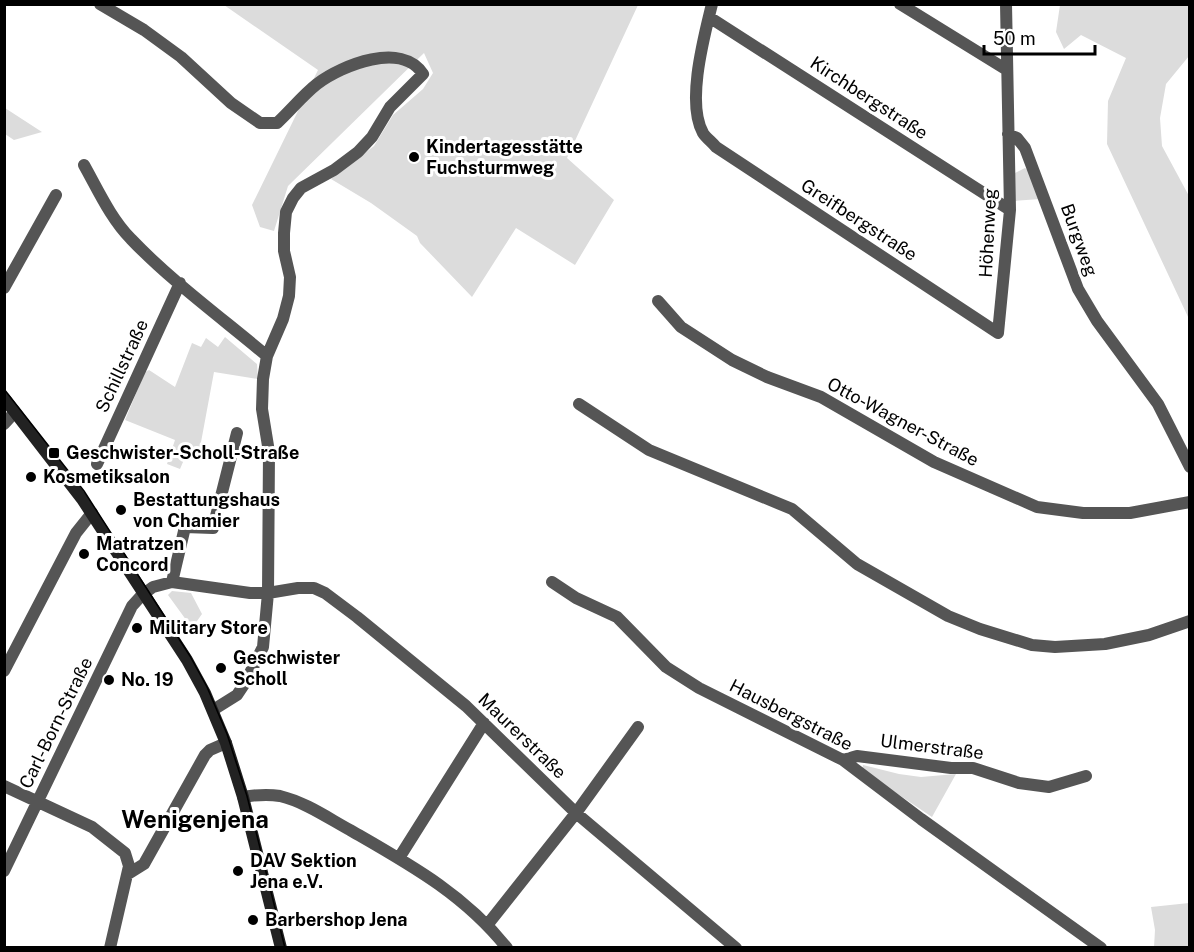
<svg xmlns="http://www.w3.org/2000/svg" width="1194" height="952" viewBox="0 0 1194 952" font-family="'Public Sans',sans-serif">
<style>
.green{fill:#dcdcdc}
.lines{fill:none;stroke-linecap:round;stroke-linejoin:round}
.street{stroke:#555;stroke-width:12}
.secondary{stroke:#222;stroke-width:12}
.tram{stroke:#000;stroke-width:1.5}
.poi-dot{fill:#000;stroke:#fff;stroke-width:2}
.labels{text-anchor:middle;stroke-width:6;stroke-linejoin:round;paint-order:stroke}
.street-label{font-size:18px;fill:#000;stroke:#fff}
.poi-label{font-size:18px;font-weight:bold;fill:#000;stroke:#fff;text-anchor:start}
.district-label{font-size:24px;font-weight:bold;fill:#000;stroke:#fff}
</style>
<rect width="100%" height="100%" fill="#fff"/>
<path class="green" d="M224,5H638L567,158L614,200L575,265L516,228L472,297L420,243L417,236L371,203L331,179L374,146L393,115L423,89L433,73L424,53L288,186L274,231L260,227L252,205L318,70Z
M1060,5H1189V56L1166,84L1160,118L1162,146L1189,196V319L1107,144L1108,101L1126,58L1081,35L1064,49L1056,32Z
M5,108L42,132L14,140L5,134Z
M1025,168L1029,171L1040,199L1014,201L1015,173Z
M225,337L257,364L258,379L214,372L199,453L186,455L180,469L167,464L175,440L125,420L145,372L149,370L175,387L192,343L201,347L206,338L218,347Z
M172,591L191,593L202,614L192,628L168,595Z
M863,765L899,774L921,777L956,774L932,817L862,770Z
M1189,903V947H1154L1155,930L1151,907Z"/>
<g class="lines">
<path class="street" d="M100,4L144,30L181,57L231,103L260,123H277C290,111 303,95 317,84C342,65 402,41 423,74L390,107L372,137L358,152L334,170L301,188L293,198L286,212L284,233V251L290,277L289,296L283,319L267,356L263,379L262,409L269,452L268,593L263,647L245,683L237,695L213,710
M712,4C704,37 686,103 703,133C706,138 712,142 716,147L998,333L1010,210L1006,4
M900,4L1007,70
M709,17L1010,210
M1008,134L1017,138L1025,148L1078,289L1097,321L1158,404L1190,467
M84,165C98,190 111,219 131,239C170,280 223,319 267,356
M4,288L56,195
M658,301L681,327L732,360L767,377L821,397L934,462L1037,507L1083,513H1130L1190,502
M579,404L649,450L792,509L857,564L948,616L980,629L1032,645L1055,647L1105,644L1149,635L1190,621
M4,424L15,412
M97,464L180,283
M172,582L185,527L213,528L237,433
M552,582L576,598L617,617L666,667L699,688L843,760L921,819L1101,948
M4,671L76,533L92,513
M843,760L857,756L951,768H973L1019,783L1049,787L1086,776
M4,786L92,827L125,853L129,866L110,948
M243,797C255,795 268,794 280,796C305,802 328,818 350,830C409,864 464,894 507,948
M399,858L484,723
M4,871L132,606L142,595L153,587L172,582L250,593H268L298,588H314L325,593L357,617L466,706L576,813L736,948
M128,874L144,864L205,755L210,750L226,743
M488,924L576,813L638,727"/>
<path class="secondary" d="M4,398L82,499L187,660L205,693L226,743L243,797L281,948"/>
<path class="tram" d="M4,389L84,491L190,656L207,687L227,734L247,796L285,948"/>
</g>
<g class="poi-dot">
<circle cx="414" cy="157" r="6"/>
<rect x="48" y="447" width="12" height="12" rx="3"/>
<circle cx="31" cy="477" r="6"/>
<circle cx="121" cy="510" r="6"/>
<circle cx="84" cy="554" r="6"/>
<circle cx="137" cy="628" r="6"/>
<circle cx="221" cy="668" r="6"/>
<circle cx="109" cy="680" r="6"/>
<circle cx="238" cy="871" r="6"/>
<circle cx="253" cy="920" r="6"/>
</g>
<g class="labels">
<g class="street-label">
<text transform="translate(869 98) rotate(33)" y="6">Kirchbergstraße</text>
<text transform="translate(859 220) rotate(33)" y="6">Greifbergstraße</text>
<text transform="translate(988 233) rotate(-87)" y="6">Höhenweg</text>
<text transform="translate(1079 240) rotate(70)" y="6">Burgweg</text>
<text transform="translate(122 366) rotate(-65)" y="6">Schillstraße</text>
<text transform="translate(903 422) rotate(28)" y="6">Otto-Wagner-Straße</text>
<text transform="translate(791 715) rotate(27)" y="6">Hausbergstraße</text>
<text transform="translate(56 723) rotate(-64)" y="6">Carl-Born-Straße</text>
<text transform="translate(522 736) rotate(44)" y="6">Maurerstraße</text>
<text transform="translate(932 747) rotate(7)" y="6">Ulmerstraße</text>
</g>
<g class="poi-label">
<text x="426" y="153">Kindertagesstätte<tspan x="426" dy="21">Fuchsturmweg</tspan></text>
<text x="66" y="459">Geschwister-Scholl-Straße</text>
<text x="43" y="483">Kosmetiksalon</text>
<text x="133" y="506">Bestattungshaus<tspan x="133" dy="21">von Chamier</tspan></text>
<text x="96" y="550">Matratzen<tspan x="96" dy="21">Concord</tspan></text>
<text x="149" y="634">Military Store</text>
<text x="233" y="664">Geschwister<tspan x="233" dy="21">Scholl</tspan></text>
<text x="121" y="686">No. 19</text>
<text x="250" y="867">DAV Sektion<tspan x="250" dy="21">Jena e.V.</tspan></text>
<text x="265" y="926">Barbershop Jena</text>
</g>
<g class="district-label">
<text x="195" y="828">Wenigenjena</text>
</g>
</g>
<rect width="1194" height="952" fill="none" stroke="#000000" stroke-width="12"/>
<path d="M984 45v9h111v-9" fill="none" stroke="#000000" stroke-width="3"/>
<text x="993" y="45" font-size="18" fill="#000000" stroke="#ffffff" stroke-width="4.5" paint-order="stroke">50 m</text>
</svg>
